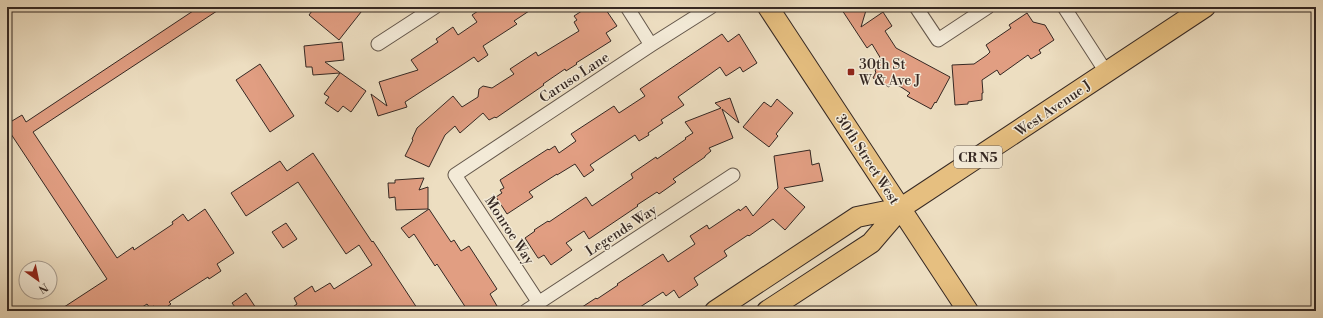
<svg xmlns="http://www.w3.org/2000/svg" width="1323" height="318" viewBox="0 0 1323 318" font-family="'Libre Bodoni',serif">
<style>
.building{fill:#e19e82;stroke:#352823}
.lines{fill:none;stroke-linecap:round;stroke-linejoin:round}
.minor-casing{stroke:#63564a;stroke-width:15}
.primary-casing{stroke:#352823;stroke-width:22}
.minor{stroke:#f3ead7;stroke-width:13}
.primary{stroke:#e6bf80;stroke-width:20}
.poi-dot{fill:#8f2418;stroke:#f3ead7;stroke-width:1.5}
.labels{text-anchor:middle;stroke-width:3;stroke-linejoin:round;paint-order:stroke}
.shield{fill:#f3ead7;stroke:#6e6259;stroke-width:1}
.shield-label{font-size:13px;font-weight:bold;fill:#352823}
.poi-label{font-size:14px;fill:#352823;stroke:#f3ead7;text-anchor:start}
.street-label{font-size:14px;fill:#352823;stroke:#f3ead7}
</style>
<rect width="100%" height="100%" fill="#eddec1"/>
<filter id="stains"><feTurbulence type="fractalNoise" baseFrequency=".005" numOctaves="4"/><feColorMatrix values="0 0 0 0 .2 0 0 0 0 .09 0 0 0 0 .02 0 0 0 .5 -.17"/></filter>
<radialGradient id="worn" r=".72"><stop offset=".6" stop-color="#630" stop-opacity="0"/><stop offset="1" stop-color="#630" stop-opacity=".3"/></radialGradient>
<path class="building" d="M199,7H223L33,132L117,258L133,247L134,250L173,224L172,222L183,214L188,221L205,209L234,253L217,264L221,271L209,279L208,277L169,302L171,304L161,311H158L154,306L150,308L147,304L136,311H58L107,279L7,128V124L22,115L26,122Z
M315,7H365L339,40L309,15Z
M484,7H535L514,21L517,24L483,46L488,55L478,62L474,57L456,69L405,102L407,107L378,116L371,94L387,106L379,82L418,70L411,60L438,42L436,39L453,27L458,35L477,22L472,15Z
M588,7H604L617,26L606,33L611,41L576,63L577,64L566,71L565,69L543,84L544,85L496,118L495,117L489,120L483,113L460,133L455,126L445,135L429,167L405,156L413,140L412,139L417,128L453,96L462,107L478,97L479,89L483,86L492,88L514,74L510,69L536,52L538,56L579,31L574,22L577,20L574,16Z
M840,7H867L861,27L883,12L892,26L885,31L896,48L950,77L936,103L935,102L931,109L907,96L910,93L901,87L891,82L889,87L873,78L876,72L875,71L881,59L872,44L867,48Z
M1027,13L1033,22L1045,25L1054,40L1039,50L1041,53L1031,59L1028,55L1000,75L997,70L982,80L983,93H982V100L968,102V104L955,105L952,65L974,64L987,55L990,52L986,45L1011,28L1009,25Z
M722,34L728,42L739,34L757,63L743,72L740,67L726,76L720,67L678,97L684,105L661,120L663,123L648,133L649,135L639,141L635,135L590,165L594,170L584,177L575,164L557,175V174L529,192L533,197L507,214L496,197L502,193L500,190L504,188L500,180L548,149L549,150L555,146L559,153L576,141L571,134L614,106L619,113L645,96L640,89Z
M342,42L344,60L325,62L366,91L351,112L343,106L338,112L325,103L329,97L324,94L340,73L313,75L312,67H306L304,46Z
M260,64L294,116L270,132L236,80Z
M730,98L739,123L722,109L733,138L709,148L711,151L705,156V157L673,179L676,182L659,194L657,192L637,205L638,206L589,239L584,231L566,243L572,250L551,265L544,255L539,258H538L525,238L535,231L534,230L548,221L549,222L586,197L592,206L633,178L631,174L656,157L657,159L686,139L685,138L693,133L685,122L721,108L715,103Z
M777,99L793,113L776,134L778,136L769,147L743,127L764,102L771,107Z
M810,150L812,165L819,163L823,181L784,188L805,207L785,230L773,219L749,236L748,235L724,251L727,256L694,278L698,285L679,298L674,290L666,296L663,292L634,311H576L596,298L597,299L618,285L617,284L663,254L668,262L695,244L690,236L707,225L709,229L739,209L740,211L746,206L753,216L778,188L774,156Z
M313,153L372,242L373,241L419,311H287L297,304L294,298L312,286L315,292L330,283L334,289L372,265L359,245L346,254L298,182L246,216L231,193L280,161L287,171Z
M424,178L419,190L428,187V209L396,210L395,197L389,198L388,183H395V180Z
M429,209L451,242L454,240L461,251L469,246L497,289L490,294L497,306L489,311H468L437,264L435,266L414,234L409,238L401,228Z
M286,223L297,239L283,248L272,232Z
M246,293L258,311H238L232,303Z"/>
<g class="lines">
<g class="minor-casing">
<path id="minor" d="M627,7L651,45
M916,7L938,40L988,7
M1064,7L1106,72
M378,44L435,7
M539,303L455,175L651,45L711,7
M526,311L733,175"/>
</g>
<g class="primary-casing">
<path id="primary" d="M768,7L968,311
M715,311L857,217L901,208
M767,311L871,243L901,208L1205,7"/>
</g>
<use href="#minor" class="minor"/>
<use href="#primary" class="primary"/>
</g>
<rect class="poi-dot" x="847" y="68" width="8" height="8" rx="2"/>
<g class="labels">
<rect class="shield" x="954" y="146" width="48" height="22" rx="3"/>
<g class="shield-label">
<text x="978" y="162">CR N5</text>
</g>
<g class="poi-label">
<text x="859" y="69">30th St<tspan x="859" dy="16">W &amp; Ave J</tspan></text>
</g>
<g class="street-label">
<text transform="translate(574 77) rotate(-33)" y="5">Caruso Lane</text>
<text transform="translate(1053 108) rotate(-34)" y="5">West Avenue J</text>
<text transform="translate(868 159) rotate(57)" y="5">30th Street West</text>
<text transform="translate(510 230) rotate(57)" y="5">Monroe Way</text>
<text transform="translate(621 230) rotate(-33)" y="5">Legends Way</text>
</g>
</g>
<rect width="1323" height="318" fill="none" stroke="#eddec1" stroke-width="24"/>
<rect x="8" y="8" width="1307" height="302" fill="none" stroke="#352823" stroke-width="2"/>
<rect x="12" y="12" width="1299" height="294" fill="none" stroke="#352823"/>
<g transform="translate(38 280) rotate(147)"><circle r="19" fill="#f3ead7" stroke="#a79c8f"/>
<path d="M0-3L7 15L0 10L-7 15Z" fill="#8f2418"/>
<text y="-6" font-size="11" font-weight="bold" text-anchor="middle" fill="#352823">N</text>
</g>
<rect width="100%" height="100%" filter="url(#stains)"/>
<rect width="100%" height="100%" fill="url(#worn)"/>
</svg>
